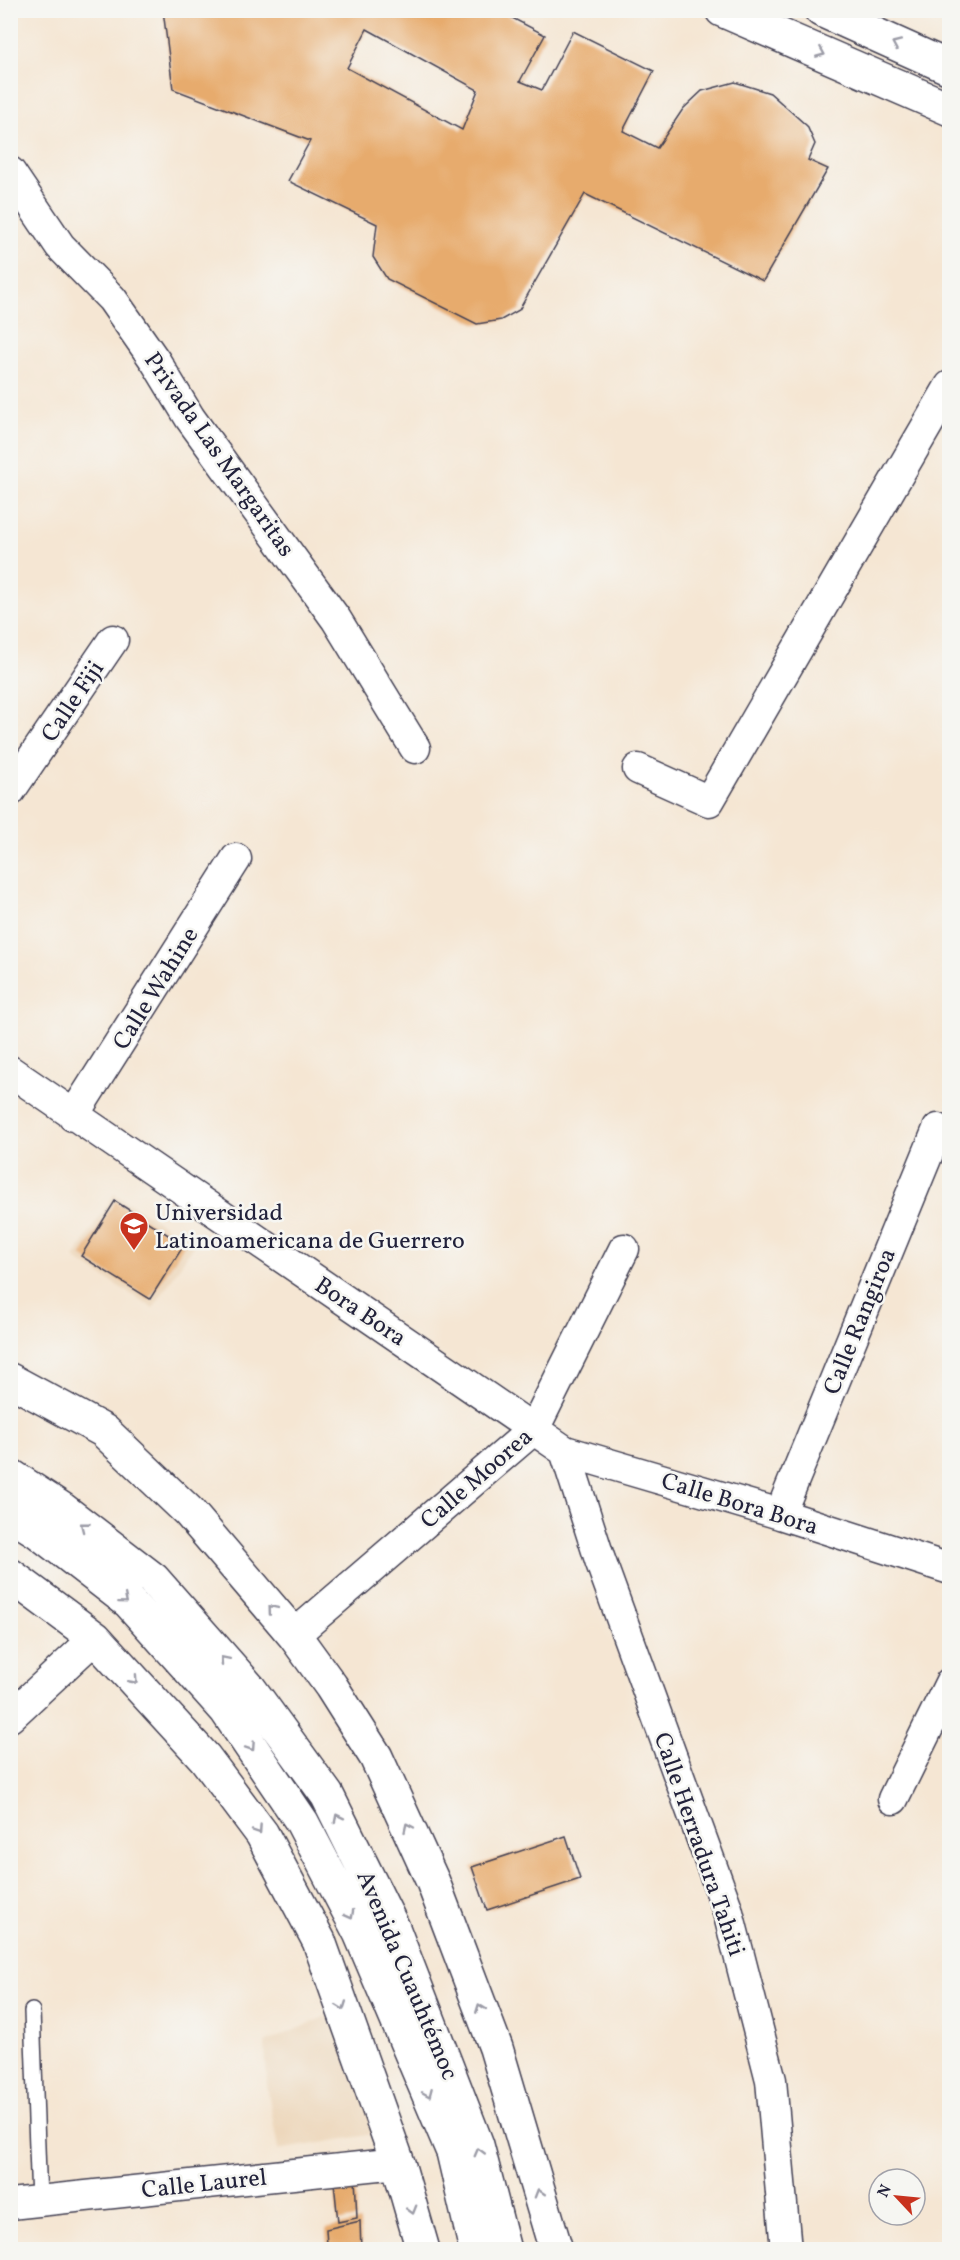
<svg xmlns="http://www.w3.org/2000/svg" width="960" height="2260" viewBox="0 0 960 2260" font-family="Vollkorn,serif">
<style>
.built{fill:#edd7bb}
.building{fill:#e7ab6d;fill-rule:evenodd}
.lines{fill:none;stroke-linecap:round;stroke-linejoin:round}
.service-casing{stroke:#423f52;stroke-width:18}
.minor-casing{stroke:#423f52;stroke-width:33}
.tertiary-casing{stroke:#423f52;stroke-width:36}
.primary-casing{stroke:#423f52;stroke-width:36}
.service{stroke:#fff;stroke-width:15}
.minor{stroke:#fff;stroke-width:30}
.tertiary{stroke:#fff;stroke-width:33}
.primary{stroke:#fff;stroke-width:33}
.oneway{stroke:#9c9ca7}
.labels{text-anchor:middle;stroke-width:5;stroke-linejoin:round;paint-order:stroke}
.street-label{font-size:24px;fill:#22223b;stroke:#f6f6f2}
.poi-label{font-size:24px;fill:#22223b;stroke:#f6f6f2;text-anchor:start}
</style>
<rect width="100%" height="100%" fill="#f6f6f2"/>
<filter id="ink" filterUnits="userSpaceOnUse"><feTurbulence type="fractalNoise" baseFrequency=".0167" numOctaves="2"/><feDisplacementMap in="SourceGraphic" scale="12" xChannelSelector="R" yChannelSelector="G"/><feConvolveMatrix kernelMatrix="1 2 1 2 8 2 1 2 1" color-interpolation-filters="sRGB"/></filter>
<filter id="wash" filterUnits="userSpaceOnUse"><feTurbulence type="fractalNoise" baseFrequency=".008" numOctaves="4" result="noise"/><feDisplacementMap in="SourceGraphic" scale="24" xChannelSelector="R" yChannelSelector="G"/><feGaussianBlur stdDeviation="1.35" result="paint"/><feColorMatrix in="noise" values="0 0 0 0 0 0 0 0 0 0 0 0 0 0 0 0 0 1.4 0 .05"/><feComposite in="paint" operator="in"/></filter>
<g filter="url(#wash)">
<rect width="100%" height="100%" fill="#f5e6d3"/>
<path class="built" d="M114,1194L194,1244L153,1308L74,1258Z
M338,2011L381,2133L278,2150L267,2085L265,2043Z"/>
<g id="blocks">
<path class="building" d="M163,10H497L545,35L520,81L542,90L573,31L654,71L623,131L657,148L683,109L702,91L735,82L770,93L807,126L815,144L808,160L828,169L763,281L585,194L519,310L501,320L477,324L387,279L373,257L377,224L288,181L310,141L173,89ZM367,29L478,90L462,130L347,68Z
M115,1201L184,1245L150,1299L81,1256Z
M566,1836L580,1879L487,1910L472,1867Z
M355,2178L357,2218L338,2222L334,2182Z
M360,2221L361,2250H331V2245H327L326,2229Z"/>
</g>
</g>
<g filter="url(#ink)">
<use href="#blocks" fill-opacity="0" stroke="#423f52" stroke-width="1.5"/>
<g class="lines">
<g class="service-casing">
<path id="service" d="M32,2011L39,2201"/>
</g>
<g class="minor-casing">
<path id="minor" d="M10,172L60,246L112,299L156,362L190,418L336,619L415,748
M638,769L709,801L950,386
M10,791L113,640
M10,1071L565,1451L780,1514L950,1569
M73,1116L236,859
M565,1451L600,1560L727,1908L771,2080L786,2250
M780,1514L938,1129
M294,1635L534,1429L624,1249
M10,1717L95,1638
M893,1799L950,1683
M10,2204L398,2163"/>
</g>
<g class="tertiary-casing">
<path id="tertiary" d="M10,1380L104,1431L189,1512L294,1635L331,1686L376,1757L433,1882L496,2048L556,2250
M10,1575L95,1638L205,1758L262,1834L319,1941L398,2163L423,2250"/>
</g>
<g class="primary-casing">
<path id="primary" d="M722,10L950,109
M821,10L950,68
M10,1475L62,1509L153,1579L250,1689L327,1795L393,1928L477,2145L504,2250
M10,1514L37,1531L129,1602L226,1710L302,1822L360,1933L453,2152L476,2250"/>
</g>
<use href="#service" class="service"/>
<use href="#minor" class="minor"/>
<use href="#tertiary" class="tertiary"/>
<use href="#primary" class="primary"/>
</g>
<defs><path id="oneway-chevron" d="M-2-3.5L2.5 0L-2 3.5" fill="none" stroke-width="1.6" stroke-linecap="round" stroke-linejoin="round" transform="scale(1.5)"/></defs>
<g class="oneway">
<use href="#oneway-chevron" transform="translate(896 44) rotate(-156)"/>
<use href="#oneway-chevron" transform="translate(821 53) rotate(23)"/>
<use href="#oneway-chevron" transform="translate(84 1526) rotate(-142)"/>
<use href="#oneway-chevron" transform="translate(124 1600) rotate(40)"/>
<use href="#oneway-chevron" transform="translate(272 1609) rotate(-130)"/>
<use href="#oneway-chevron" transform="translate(224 1660) rotate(-131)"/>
<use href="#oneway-chevron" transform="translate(134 1680) rotate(48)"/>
<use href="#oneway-chevron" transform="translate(251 1747) rotate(56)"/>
<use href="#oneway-chevron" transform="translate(338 1818) rotate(-117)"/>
<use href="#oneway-chevron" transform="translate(408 1827) rotate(-115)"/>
<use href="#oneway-chevron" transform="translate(258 1830) rotate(56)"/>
<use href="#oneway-chevron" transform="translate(350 1915) rotate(62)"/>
<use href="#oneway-chevron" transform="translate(342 2006) rotate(70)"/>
<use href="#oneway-chevron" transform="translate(480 2008) rotate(-111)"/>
<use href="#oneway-chevron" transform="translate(428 2093) rotate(67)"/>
<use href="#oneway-chevron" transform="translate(479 2152) rotate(-105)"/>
<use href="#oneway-chevron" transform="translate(539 2193) rotate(-107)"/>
<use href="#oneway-chevron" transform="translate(412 2210) rotate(74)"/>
</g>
</g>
<defs>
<g id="school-pin" transform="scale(1.5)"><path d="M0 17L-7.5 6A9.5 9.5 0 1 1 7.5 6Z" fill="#c8321e" stroke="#f6f6f2"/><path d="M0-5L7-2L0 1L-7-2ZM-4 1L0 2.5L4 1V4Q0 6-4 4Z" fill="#fff"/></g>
</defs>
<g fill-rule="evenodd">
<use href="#school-pin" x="134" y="1226"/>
</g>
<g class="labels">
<g class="street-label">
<text transform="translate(220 454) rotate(55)" y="8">Privada Las Margaritas</text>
<text transform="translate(72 701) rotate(-56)" y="8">Calle Fiji</text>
<text transform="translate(155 988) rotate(-58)" y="8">Calle Wahine</text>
<text transform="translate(361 1311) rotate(34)" y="8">Bora Bora</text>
<text transform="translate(859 1321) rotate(-68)" y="8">Calle Rangiroa</text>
<text transform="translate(476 1478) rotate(-41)" y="8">Calle Moorea</text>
<text transform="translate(740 1503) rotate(17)" y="8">Calle Bora Bora</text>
<text transform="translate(700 1844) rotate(71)" y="8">Calle Herradura Tahiti</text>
<text transform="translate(408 1975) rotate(67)" y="8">Avenida Cuauhtémoc</text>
<text transform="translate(204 2183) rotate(-6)" y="8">Calle Laurel</text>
</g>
<g class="poi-label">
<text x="155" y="1220">Universidad<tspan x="155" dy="28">Latinoamericana de Guerrero</tspan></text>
</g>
</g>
<rect width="960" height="2260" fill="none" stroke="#f6f6f2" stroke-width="36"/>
<g transform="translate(897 2197) rotate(296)"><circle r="28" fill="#f6f6f2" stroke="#a1a1a9" stroke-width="1.5"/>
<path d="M0-4.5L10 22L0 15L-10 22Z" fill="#c8321e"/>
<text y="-9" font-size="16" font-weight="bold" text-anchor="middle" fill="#22223b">N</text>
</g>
</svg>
